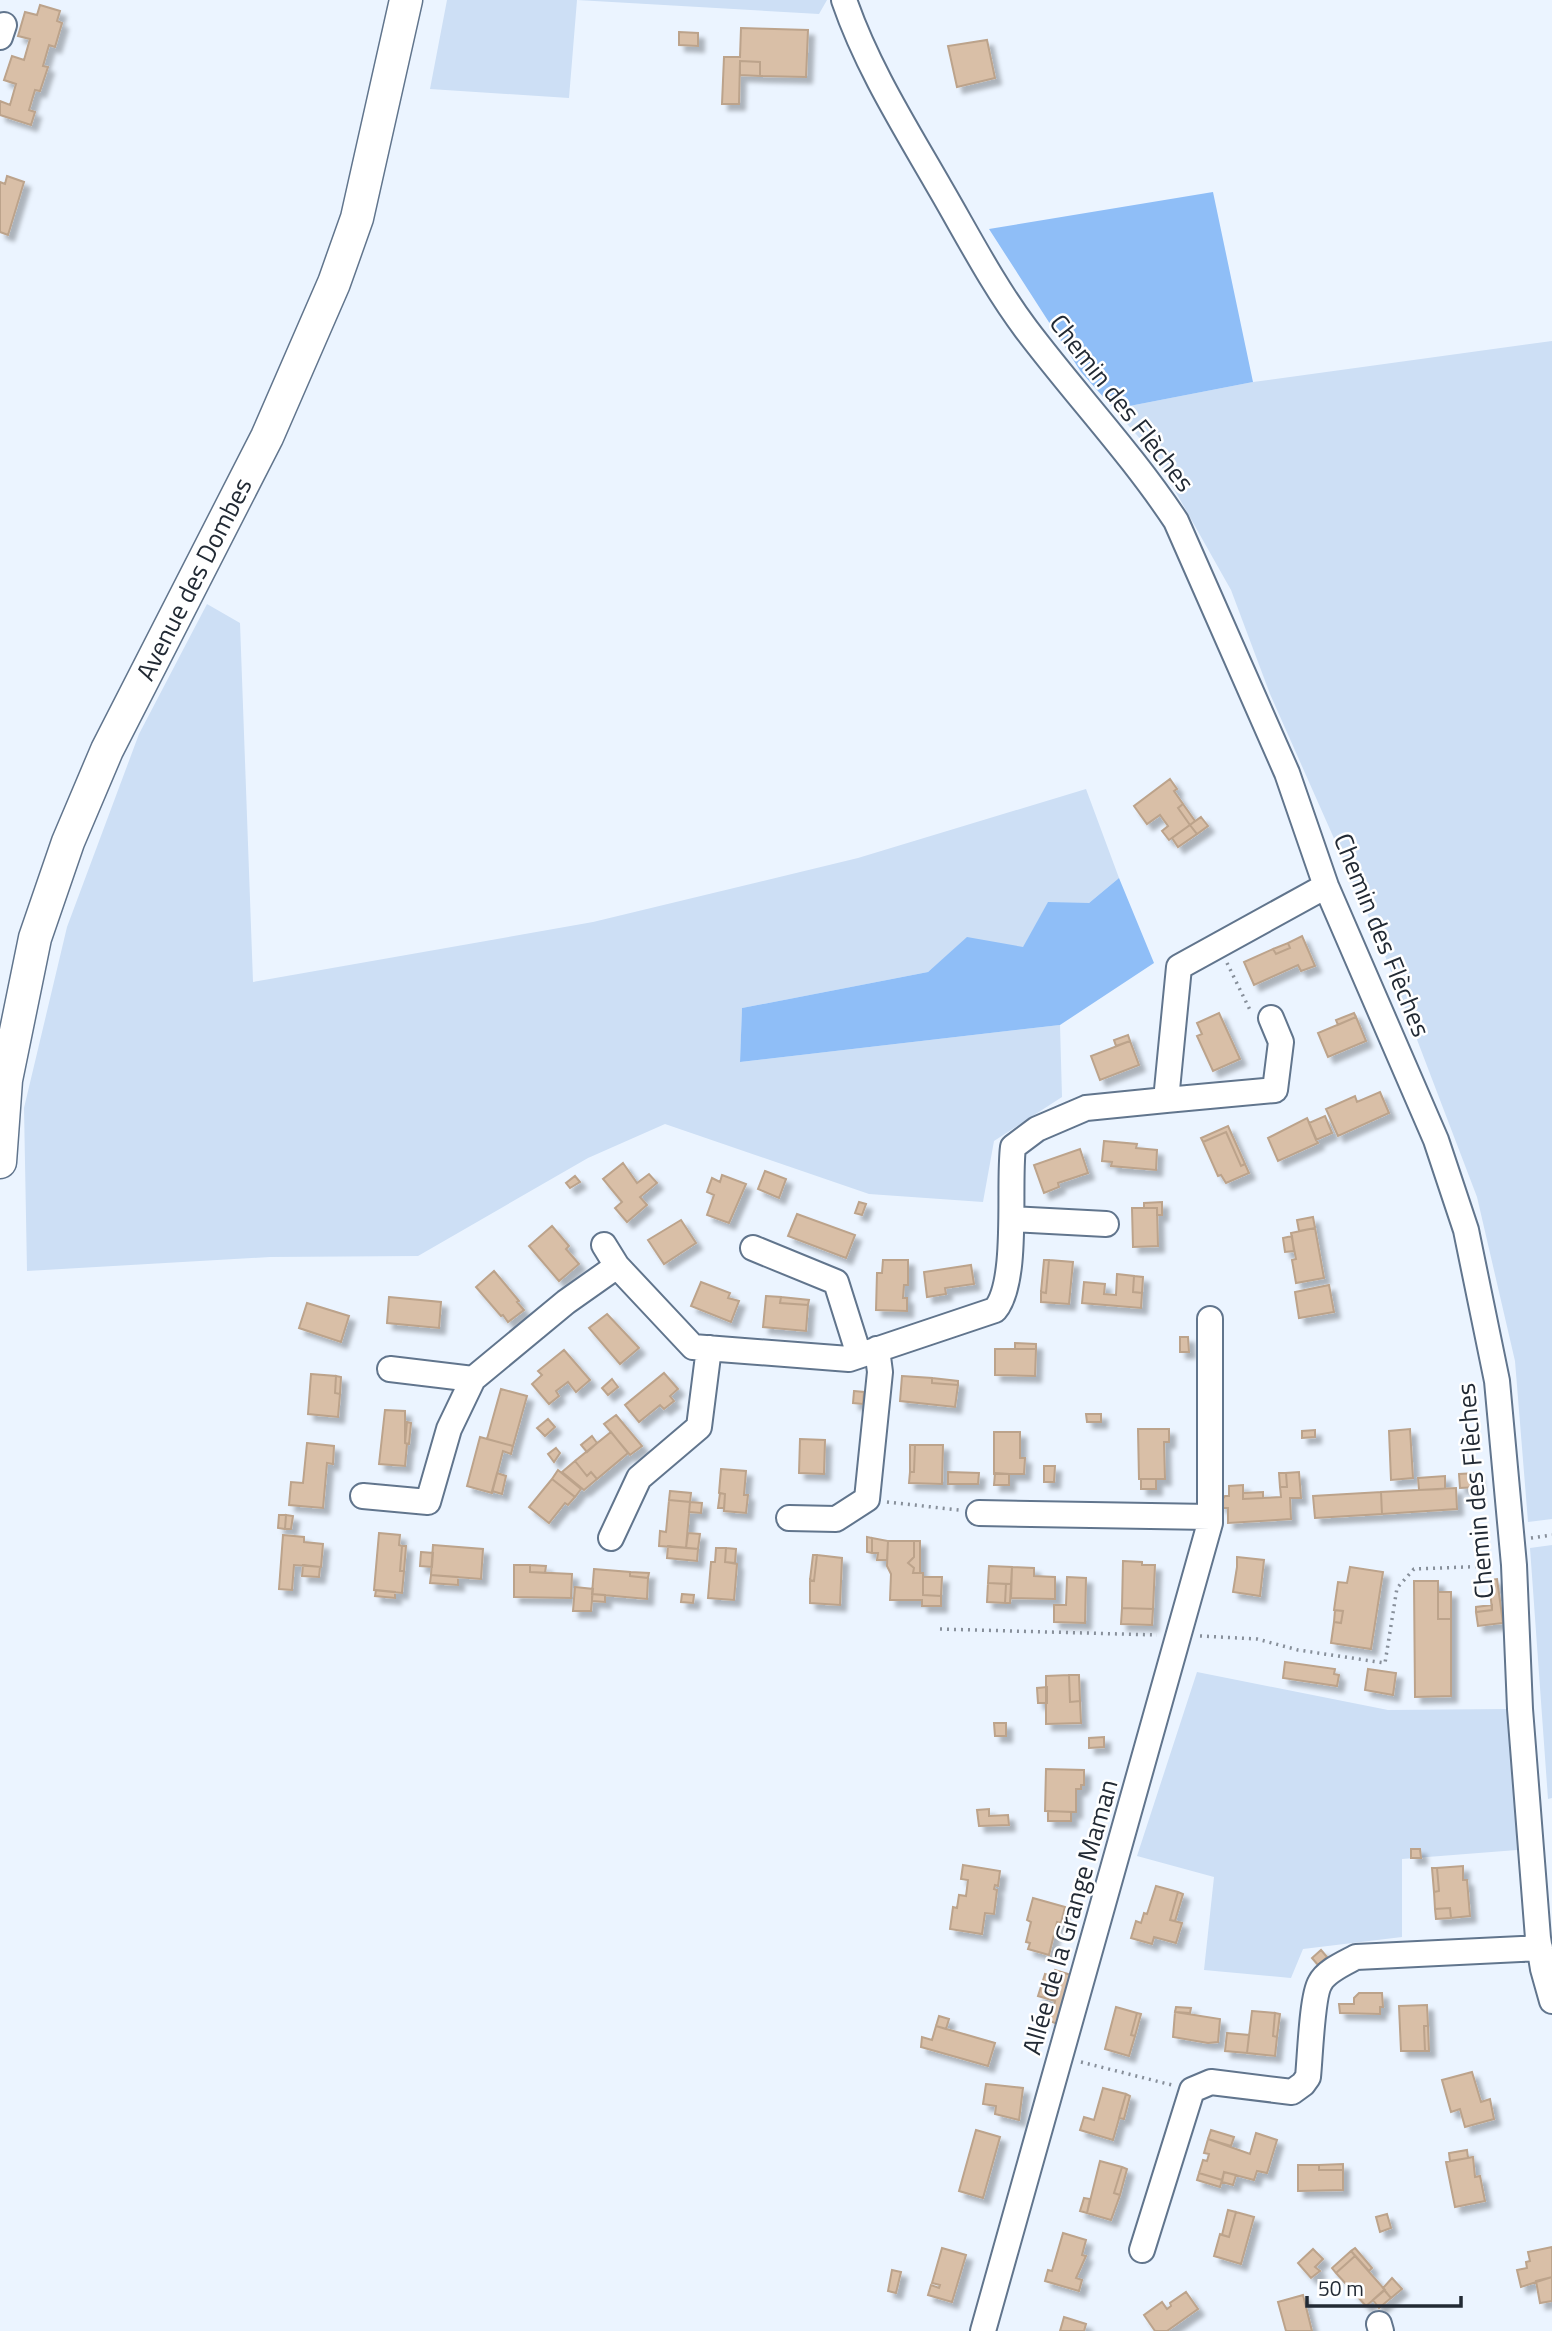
<svg xmlns="http://www.w3.org/2000/svg" width="1552" height="2331" viewBox="0 0 1552 2331" font-family="'Titillium Web',sans-serif">
<style>
.green{fill:#cddff5}
.forest{fill:#8fbef7}
.building{fill:#d9bfa7;stroke:#bca38b;stroke-width:2;filter:url(#shadow)}
.lines{fill:none;stroke-linecap:round;stroke-linejoin:round}
.minor-casing{stroke:#61758d;stroke-width:28}
.major-casing{stroke:#61758d;stroke-width:35}
.path{stroke:#878f9a;stroke-width:3.5;stroke-dasharray:2 5;stroke-linecap:butt}
.minor{stroke:#fff;stroke-width:24}
.major{stroke:#fff;stroke-width:32}
.labels{text-anchor:middle;stroke-width:5;stroke-linejoin:round;paint-order:stroke}
.street-label{font-size:26px;fill:#222a34;stroke:#fff}
</style>
<defs>
<filter id="shadow"><feDropShadow dx="6" dy="6" stdDeviation="2" flood-color="#0004"/></filter>
</defs>
<rect width="100%" height="100%" fill="#ebf4ff"/>
<path class="green" d="M447,0H827L819,14L577,0L569,98L430,89Z
M1552,341V1519L1528,1522L1515,1361L1477,1197L1379,940L1270,694L1231,590L1156,457L1114,409L1253,382Z
M207,604L240,623L253,982L593,922L858,858L1086,789L1119,878L1089,903H1048L1023,948L967,938L928,972L742,1008L740,1062L1060,1025L1062,1097L994,1141L983,1202L869,1194L665,1124L588,1158L418,1256L270,1257L27,1271L24,1108L67,927L139,734Z
M1552,1545V1798L1548,1799L1530,1548Z
M1197,1672L1388,1710L1507,1709L1516,1816L1517,1850L1402,1859V1937L1303,1949L1291,1978L1204,1970L1214,1877L1137,1856Z"/>
<path class="forest" d="M1213,192L1253,382L1114,409L1081,372L989,229Z
M1119,878L1154,963L1060,1025L740,1062L742,1008L928,972L967,937L1023,947L1048,902L1089,903Z"/>
<path class="building" d="M40,5L60,11L57,21L62,23L55,47L49,45L43,66L48,67L40,91L35,90L29,110L35,112L31,125L0,115V101L10,105L16,84L4,80L12,56L24,60L30,39L18,36L25,12L37,15Z
M741,28L808,30L806,77L760,76V62L740,61L739,104H722L724,57H740Z
M679,32L698,33V46L679,45Z
M987,40L995,78L957,87L948,46Z
M740,61L760,62V76L740,75Z
M7,176L24,182L8,235L0,232V182L5,184Z
M1170,779L1177,789L1174,791L1183,804L1178,808L1190,825L1169,840L1162,831L1168,826L1160,815L1147,824L1134,806Z
M1183,804L1195,821L1190,825L1178,808Z
M1201,817L1208,826L1197,834L1190,825Z
M1190,825L1197,834L1178,847L1172,838Z
M1302,936L1315,966L1301,971L1298,965L1254,985L1244,962L1273,949L1276,954L1290,948L1288,943Z
M1288,943L1290,948L1276,954L1273,949Z
M1219,1013L1240,1059L1213,1071L1197,1036L1202,1034L1197,1023Z
M1354,1013L1356,1017L1338,1025L1336,1020Z
M1356,1017L1366,1041L1328,1057L1318,1033Z
M1128,1035L1130,1041L1116,1046L1114,1040Z
M1130,1041L1139,1065L1100,1080L1091,1056Z
M1380,1092L1389,1113L1338,1136L1326,1109L1355,1096L1357,1102Z
M1325,1116L1332,1133L1316,1140L1309,1123Z
M1307,1118L1318,1143L1278,1161L1268,1138Z
M1228,1126L1245,1164L1241,1166L1226,1132L1203,1142L1201,1138Z
M1226,1132L1241,1166L1245,1164L1249,1173L1226,1183L1221,1175L1218,1176L1203,1142Z
M1104,1141L1137,1144L1136,1148L1157,1150L1156,1170L1111,1166L1112,1162L1102,1161Z
M1080,1149L1088,1173L1058,1183L1059,1187L1044,1193L1034,1165Z
M623,1163L637,1183L649,1174L657,1183L640,1197L647,1205L627,1222L615,1208L622,1202L603,1179Z
M765,1171L786,1179L779,1198L758,1189Z
M722,1175L746,1184L729,1223L707,1215L714,1195L707,1192L712,1178L720,1182Z
M575,1176L580,1182L570,1188L566,1183Z
M859,1202L866,1204L862,1215L855,1213Z
M1162,1202V1215H1157V1208H1144V1203Z
M1132,1208H1157L1158,1246L1133,1247Z
M797,1214L855,1235L846,1258L788,1236Z
M1313,1217L1315,1228L1299,1231L1297,1220Z
M681,1220L696,1243L664,1264L648,1240Z
M552,1226L569,1246L566,1249L579,1264L559,1281L529,1246Z
M1315,1228L1324,1278L1296,1283L1292,1260L1296,1259L1291,1233Z
M1292,1236L1294,1251L1285,1252L1283,1238Z
M883,1260H908V1285H904L903,1298H907V1311L876,1310L877,1273H882Z
M1044,1260H1049L1046,1293L1041,1292Z
M1049,1260L1073,1262L1069,1304L1041,1302V1292L1046,1293Z
M971,1265L974,1284L945,1288L946,1294L927,1297L924,1272Z
M494,1271L519,1301L517,1302L524,1310L508,1322L503,1315L501,1316L476,1287Z
M1117,1274L1134,1276L1133,1292L1142,1293L1141,1308L1082,1303L1084,1282L1105,1284L1104,1294L1116,1295Z
M1134,1276L1143,1277L1142,1293L1133,1292Z
M701,1282L730,1293L728,1298L739,1301L731,1322L691,1306Z
M1329,1285L1334,1312L1299,1318L1295,1292Z
M766,1296L781,1297L780,1303L808,1305L806,1331L763,1327Z
M389,1297L441,1302L439,1328L387,1323Z
M781,1297L809,1300L808,1305L780,1303Z
M307,1303L349,1316L341,1342L299,1328Z
M607,1314L639,1348L620,1364L589,1328Z
M1180,1337H1188L1189,1352H1180Z
M1015,1343L1036,1344V1349H1015Z
M995,1349H1036L1035,1376L995,1375Z
M564,1350L590,1380L576,1392L568,1382L556,1391L559,1396L549,1404L532,1384L542,1375L538,1371Z
M664,1373L678,1389L670,1396L674,1401L664,1409L660,1405L639,1422L625,1405Z
M311,1374L336,1376L335,1393L340,1394L338,1417L308,1414Z
M336,1376L341,1377L340,1394L335,1393Z
M902,1376L932,1378V1383L958,1385L955,1407L900,1401Z
M932,1378L958,1381V1385L932,1383Z
M612,1379L618,1387L608,1395L602,1388Z
M501,1389L527,1396L513,1446L487,1439Z
M854,1391L864,1392L863,1404L853,1403Z
M385,1410L405,1411V1443L407,1444L405,1466L379,1464Z
M1086,1414H1101V1422H1087Z
M616,1415L642,1446L630,1455L604,1424Z
M548,1419L555,1427L545,1436L537,1428Z
M407,1422L411,1423L409,1444L405,1443Z
M1138,1429H1169V1442H1164L1165,1479H1139Z
M1410,1429L1413,1478L1391,1480L1389,1431Z
M1315,1430V1437L1302,1438V1431Z
M611,1432L628,1453L597,1479L591,1472L587,1476L575,1461Z
M994,1432H1020V1458H1025L1024,1474H994Z
M592,1436L597,1443L587,1452L581,1445Z
M480,1437L513,1446L511,1454L503,1451L492,1493L467,1486Z
M800,1439L825,1440L824,1474L799,1473Z
M307,1443L334,1446L333,1464L327,1463L323,1508L289,1505L291,1482L303,1483Z
M910,1445H915L914,1472H910Z
M915,1445H943L942,1484L909,1483L910,1472H914Z
M556,1448L560,1453L554,1462L548,1454Z
M575,1461L587,1476L591,1472L597,1479L584,1490L562,1472Z
M1044,1466H1055L1054,1482H1044Z
M721,1469L746,1471L744,1495H748L746,1513L724,1511L725,1494L719,1493Z
M558,1470L581,1489L575,1497L552,1479Z
M948,1472L979,1473L978,1484H948Z
M1299,1472L1301,1498H1290L1291,1519L1228,1523V1508H1224L1219,1504L1225,1496H1229V1486L1243,1485V1499L1281,1497L1280,1487H1287L1286,1473Z
M497,1473L506,1476L502,1494L492,1491Z
M995,1473L1009,1474V1485H994Z
M1279,1473H1286L1287,1487H1280Z
M1477,1473L1478,1487L1460,1488L1459,1474Z
M1445,1476V1489L1419,1490L1418,1478Z
M552,1479L575,1497L568,1505L565,1503L549,1523L529,1507Z
M1141,1479H1156V1489H1141Z
M1456,1488L1457,1509L1382,1514L1381,1492Z
M670,1491L691,1493L690,1502L669,1500Z
M1263,1492V1498L1243,1499V1493Z
M1381,1492L1382,1514L1315,1518L1313,1496Z
M720,1493L725,1494L724,1508H718Z
M669,1500L690,1502L686,1548L659,1546L660,1531L666,1532Z
M690,1502L702,1503L701,1513L689,1512Z
M279,1515H286L285,1529L278,1528Z
M286,1515L293,1516L291,1529H285Z
M379,1533L400,1535L399,1545L402,1546L400,1571H404L402,1593L374,1590Z
M688,1533L700,1534L698,1549L686,1548Z
M283,1535L304,1537V1542L323,1544L321,1567L294,1565L292,1590L279,1589Z
M867,1537L872,1538V1553L867,1552Z
M872,1538L888,1541L887,1560H877L878,1553H872Z
M888,1541H914V1557L908,1563L914,1568L913,1573H923V1595L941,1596V1606H922V1600H890L891,1574L887,1566Z
M914,1541H920V1573H913L914,1568L908,1563L914,1557Z
M433,1545L483,1549L481,1579L431,1575Z
M402,1546H406L404,1571H400Z
M668,1546L698,1549L697,1561L667,1558Z
M716,1548H726L725,1562L737,1564L734,1600L708,1598L711,1562H715Z
M726,1548L736,1549L735,1563L725,1562Z
M421,1552L433,1553L432,1567L420,1566Z
M813,1555H817L814,1581L810,1580Z
M817,1555L842,1558L840,1605L810,1603V1580L814,1581Z
M1237,1557L1264,1560L1260,1596L1233,1592L1237,1567Z
M1123,1561L1142,1562V1565H1155L1153,1609L1122,1608Z
M303,1565L320,1567L319,1577L302,1576Z
M514,1565H530V1572L572,1574L571,1598L514,1597Z
M530,1565L546,1566L545,1573L530,1572Z
M989,1566L1012,1567L1011,1584L988,1583Z
M1012,1567L1034,1568V1576L1055,1577V1599L1011,1598Z
M1350,1567L1383,1572L1371,1649L1331,1643L1334,1622L1341,1623L1343,1611L1334,1610L1338,1582L1347,1583Z
M594,1569L630,1572V1576L648,1578L647,1599L592,1594Z
M630,1572L649,1573L648,1578L630,1576Z
M431,1575L458,1577V1585L430,1583Z
M923,1577H942L941,1596L923,1595Z
M1067,1577L1086,1578L1085,1623L1054,1622V1605H1066Z
M1497,1579L1503,1623L1478,1626L1476,1612L1492,1610L1489,1580Z
M1414,1581H1438V1619H1451V1696L1415,1697Z
M988,1583L1006,1584L1005,1603L987,1602Z
M1006,1584H1011L1010,1603H1005Z
M575,1587L593,1589L591,1611H573Z
M376,1590L395,1592V1598L375,1596Z
M1438,1592H1451V1619H1438Z
M592,1594L605,1595V1602L592,1601Z
M682,1594L694,1595L693,1603L681,1602Z
M1492,1605V1610L1476,1612V1607Z
M1122,1608L1153,1609L1152,1625L1121,1624Z
M1335,1610L1343,1611L1341,1623L1334,1622Z
M1285,1662L1335,1669L1334,1674L1339,1675L1337,1686L1283,1678Z
M1368,1669L1396,1673L1393,1695L1365,1690Z
M1069,1675H1079L1080,1701L1070,1702Z
M1069,1675L1070,1702L1080,1701L1081,1723L1046,1724V1676Z
M1047,1687V1703H1038L1037,1688Z
M994,1723H1006V1736H995Z
M1104,1737V1747L1089,1748V1738Z
M1046,1769L1084,1770V1785H1081V1789H1076V1812L1045,1811Z
M989,1809V1816L1008,1815L1009,1825L979,1826L977,1810Z
M1048,1811L1071,1812V1821H1048Z
M1411,1849H1420L1421,1858H1411Z
M963,1865L1000,1871L998,1886L995,1885L994,1889L997,1890L994,1914L985,1913L982,1934L950,1929L953,1907L957,1908L959,1895L966,1896L968,1880L961,1879Z
M1463,1866V1880H1467L1470,1916L1451,1918L1450,1908L1435,1909L1434,1892L1439,1891L1437,1868Z
M1432,1868H1437L1439,1891L1434,1892Z
M1156,1886L1178,1892L1170,1920L1182,1923L1176,1943L1154,1937L1152,1944L1131,1938L1136,1921L1141,1923L1144,1913L1147,1914Z
M1178,1892L1183,1894L1175,1921L1170,1920Z
M1033,1898L1065,1907L1061,1923L1057,1922L1049,1955L1028,1949L1030,1943L1026,1942L1031,1922L1027,1920Z
M1450,1908L1451,1918L1436,1919L1435,1909Z
M1321,1950L1327,1957L1318,1965L1312,1958Z
M1055,1970L1071,1975L1057,2024L1050,2021L1055,2001L1038,1996L1045,1974L1054,1977Z
M1359,1993H1382L1383,2007H1380V2014L1340,2013L1339,2004H1354V1998Z
M1427,2005L1428,2026H1424L1425,2051H1401L1399,2006Z
M1116,2007L1137,2013L1131,2035L1135,2036L1129,2056L1105,2049Z
M1176,2007L1191,2008L1190,2013L1175,2012Z
M1252,2011L1275,2013L1273,2036L1277,2037L1275,2056L1247,2053Z
M1175,2012L1220,2019L1218,2042L1208,2043L1173,2037Z
M1137,2013L1141,2014L1135,2036L1131,2035Z
M1275,2013L1280,2014L1277,2037L1273,2036Z
M939,2016L949,2019L946,2029L936,2026Z
M936,2026L995,2043L988,2066L921,2047L922,2037L932,2040Z
M1424,2026H1428L1429,2051H1425Z
M1227,2033L1249,2035L1247,2053L1225,2051Z
M1472,2072L1481,2102L1490,2099L1494,2119L1465,2127L1460,2109L1451,2112L1442,2080Z
M986,2084L1023,2088L1019,2120L995,2114L996,2106L983,2104Z
M1103,2088L1126,2094L1113,2140L1080,2130L1084,2117L1094,2120Z
M1126,2094L1130,2096L1124,2119L1119,2118Z
M976,2130L1000,2137L983,2198L959,2191Z
M1211,2130L1234,2137L1231,2146L1208,2139Z
M1256,2133L1277,2140L1267,2173L1257,2171L1254,2180L1224,2172L1222,2180L1199,2173L1203,2160L1207,2161L1209,2154L1204,2153L1208,2139L1250,2154Z
M1467,2150L1468,2158L1450,2161L1449,2153Z
M1473,2157L1475,2177L1480,2176L1485,2201L1455,2207L1446,2162Z
M1100,2161L1122,2167L1114,2193L1120,2195L1111,2220L1087,2213Z
M1343,2164V2170H1319V2165Z
M1298,2165H1319V2170H1343V2190L1298,2191Z
M1122,2167L1127,2169L1120,2195L1114,2193Z
M1224,2172L1236,2175L1233,2185L1222,2182Z
M1199,2173L1222,2180L1220,2187L1197,2180Z
M1084,2198L1090,2199L1087,2213L1080,2211Z
M1228,2210L1236,2212L1229,2237L1222,2235Z
M1236,2212L1254,2217L1241,2264L1214,2256L1220,2234L1229,2237Z
M1387,2214L1391,2228L1380,2232L1376,2217Z
M1063,2233L1086,2240L1082,2255L1086,2256L1076,2278L1082,2280L1079,2291L1045,2281L1048,2270L1052,2271Z
M1552,2247V2277L1521,2287L1517,2270L1527,2268L1526,2262L1530,2261L1528,2252Z
M942,2248L966,2255L952,2302L928,2295L931,2285L939,2288L940,2285L932,2283Z
M1355,2248L1372,2268L1369,2271L1351,2251Z
M1313,2249L1323,2259L1315,2267L1320,2271L1311,2278L1298,2263Z
M1351,2251L1355,2256L1336,2273L1332,2268Z
M1355,2256L1385,2290L1366,2306L1336,2273Z
M892,2270L901,2272L896,2293L888,2291Z
M1552,2277V2301L1540,2303L1536,2281Z
M1392,2278L1402,2289L1391,2298L1383,2288Z
M1384,2290L1391,2298L1379,2308L1373,2300Z
M1186,2292L1198,2309L1167,2331H1155L1144,2315L1162,2302L1167,2309L1171,2306L1170,2303Z
M1303,2295L1312,2331H1286L1278,2302Z
M1064,2317L1086,2324L1084,2331H1060Z"/>
<g class="lines">
<g class="minor-casing">
<path id="minor" d="M844,0C867,67 905,127 940,188C968,236 993,285 1026,329C1075,394 1131,453 1176,521L1287,773L1326,886L1436,1140L1466,1230L1497,1381L1514,1565L1520,1709L1538,1938L1543,1969L1552,2001
M0,37L4,25
M1166,1100L1275,1090L1281,1042L1271,1018
M1013,1219L1106,1224
M604,1245L617,1266L693,1347L849,1359L995,1310C1019,1282 1008,1185 1013,1147L1037,1129L1086,1108L1166,1100L1179,967L1326,886
M753,1248L836,1282L859,1355
M390,1369L473,1379
M363,1496L428,1502L449,1429L473,1379L566,1302L617,1266
M979,1513L1210,1517
M789,1518L836,1519L867,1499L880,1372L877,1349
M611,1538L639,1478L699,1427L709,1348
M1142,2250L1192,2090L1211,2082L1292,2092L1303,2084L1308,2077C1310,2058 1312,1996 1320,1983C1326,1971 1345,1963 1356,1957L1540,1948
M1379,2324L1381,2331
M983,2331L1210,1523V1319"/>
</g>
<g class="major-casing">
<path id="major" d="M0,1162L6,1080L35,938L68,842L107,750L267,437L334,283L357,218L406,0"/>
</g>
<path class="path" d="M1227,963L1250,1010
M887,1502L959,1510
M1531,1538L1552,1535
M940,1629L1157,1635
M1200,1636L1257,1639L1298,1650L1385,1663L1397,1588L1414,1569L1491,1566
M1081,2062L1172,2085"/>
<use href="#minor" class="minor"/>
<use href="#major" class="major"/>
</g>
<g class="labels">
<g class="street-label">
<text transform="translate(1122 403) rotate(52)" y="9">Chemin des Flèches</text>
<text transform="translate(194 579) rotate(-63)" y="9">Avenue des Dombes</text>
<text transform="translate(1382 935) rotate(68)" y="9">Chemin des Flèches</text>
<text transform="translate(1475 1491) rotate(-95)" y="9">Chemin des Flèches</text>
<text transform="translate(1070 1917) rotate(-74)" y="9">Allée de la Grange Maman</text>
</g>
</g>
<path d="M1307 2296v10h154v-10" fill="none" stroke="#222a34" stroke-width="3.5"/>
<text x="1318" y="2296" font-size="21" fill="#222a34" stroke="#ffffff" stroke-width="5" paint-order="stroke">50 m</text>
</svg>
